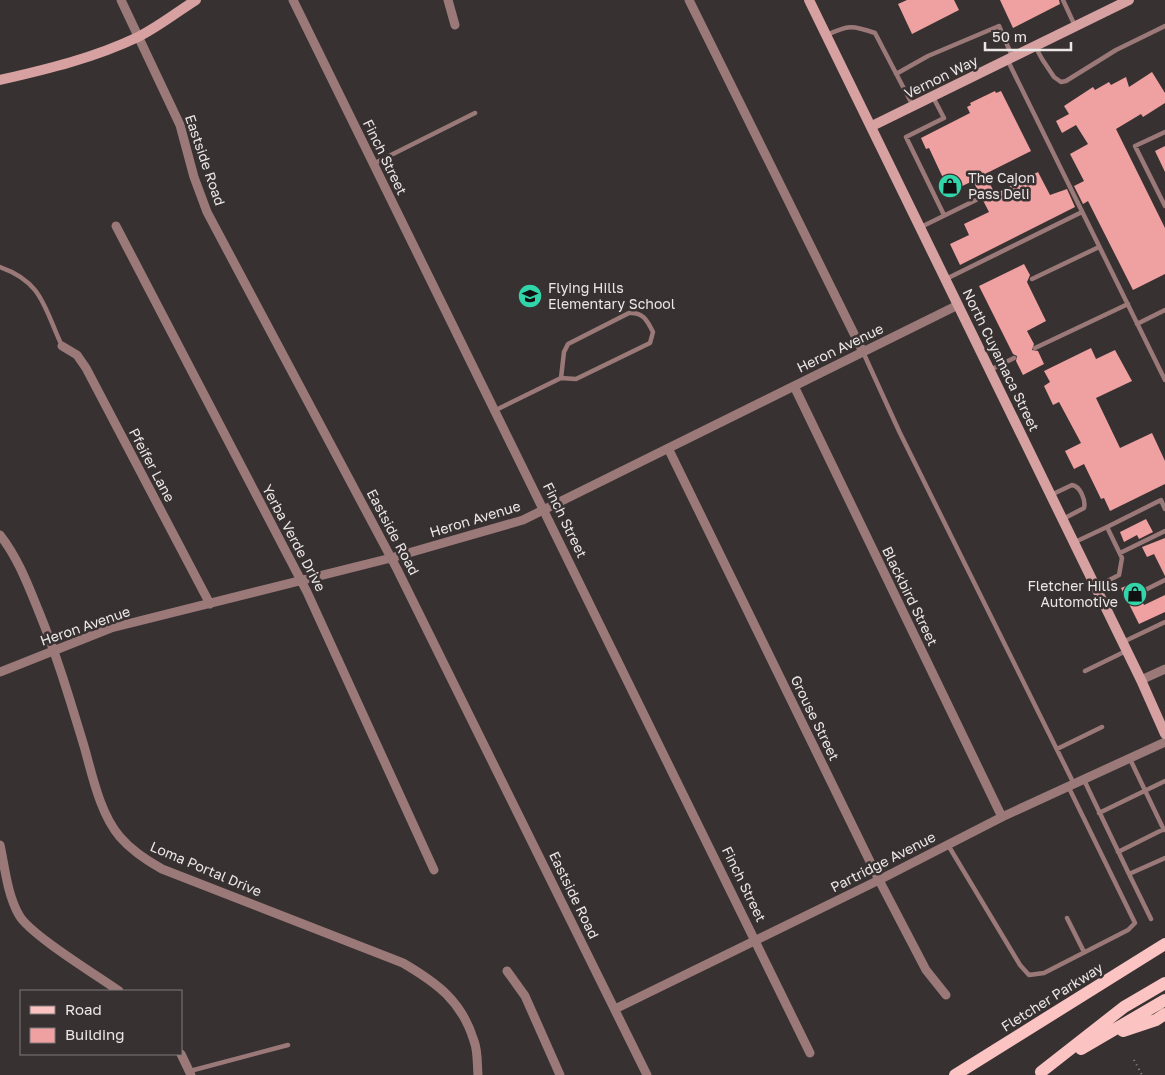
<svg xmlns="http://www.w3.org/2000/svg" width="1165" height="1075" viewBox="0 0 1165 1075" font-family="'Golos Text',sans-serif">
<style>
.building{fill:#efa0a0}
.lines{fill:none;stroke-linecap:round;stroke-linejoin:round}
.path{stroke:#958f8f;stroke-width:2;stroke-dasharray:1 4;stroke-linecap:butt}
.lane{stroke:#9b7979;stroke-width:4.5}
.street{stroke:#9b7979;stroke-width:9}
.secondary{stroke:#d6a1a0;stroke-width:10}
.primary{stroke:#fbc3c2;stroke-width:12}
.labels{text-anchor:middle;stroke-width:5;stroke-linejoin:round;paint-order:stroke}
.street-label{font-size:14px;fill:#ece7e7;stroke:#383131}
.poi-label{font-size:14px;fill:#ece7e7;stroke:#383131;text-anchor:start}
</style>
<rect width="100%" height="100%" fill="#383131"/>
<path class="building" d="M907,0H954L959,10L912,34L898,4Z
M1000,0H1059L1060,4L1013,28Z
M1152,72L1165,93V103L1143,117L1141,114L1116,129L1165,228V274L1133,290L1088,201L1083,204L1074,186L1084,181L1070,154L1088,144L1076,125L1062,133L1056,121L1069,114L1064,106L1093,87L1095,90L1109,82L1111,85L1126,77L1129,87Z
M995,91L996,93L1001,91L1031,151L985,174L995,194L1038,172L1050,195L1067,189L1075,207L960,265L950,244L969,235L964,224L989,212L973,181L947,193L940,179L943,178L929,148L926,149L921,138L970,113L967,107L971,105L970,103Z
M1165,146V172L1155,151Z
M1024,264L1030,275L1027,282L1046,321L1027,331L1034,344L1032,350L1038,351L1044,364L1023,375L1016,361L1017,356L1013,354L979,286Z
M1091,348L1096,359L1115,350L1132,381L1096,398L1120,448L1152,433L1165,461V484L1110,511L1104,498L1101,499L1084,464L1074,469L1065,451L1081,443L1059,402L1053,405L1044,386L1050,382L1044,371Z
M1146,519L1153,532L1139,539L1137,535L1124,542L1120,532Z
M1165,538V576L1154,554L1147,557L1142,547Z
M1133,583L1144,605L1165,595V612L1139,624L1121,588Z"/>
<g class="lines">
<path class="path" d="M1134,1060L1142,1075"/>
<path class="lane" d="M1063,0L1075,26
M827,35C848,25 852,25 875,33L913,106
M1035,46L1042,59L1054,77L1061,82L1066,81L1116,50L1165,26
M1008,61L1165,380
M896,74L928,56L999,26L1012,56
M933,97L944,118L906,137L944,215
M1165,132L1135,146L1165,206
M373,164L475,113
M921,227L976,200
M0,267C43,282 44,308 62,346
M946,279L1082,212
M1032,279L1099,247
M1137,324L1165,310
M1035,348L1128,304
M863,352L899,431L1074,784
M990,370L1014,358
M496,410L561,378L576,379L650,343L653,332C647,320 643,312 629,313L568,344L564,352L561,378
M1051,495L1072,485C1080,486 1086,500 1084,508L1063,519
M1107,527L1161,500L1165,509
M1075,542L1107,527L1122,558L1119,575L1096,587
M1120,553L1165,531
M1141,592L1165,580
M1123,642L1165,622
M1085,671L1126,651
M1057,749L1102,727
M1130,759L1164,830
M1084,780L1129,874
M1099,813L1165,781
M948,845L1020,965L1029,975L1044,973L1128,930L1135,923L1069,788
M1118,852L1164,829
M1067,918L1084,952
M1151,919L1129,874L1165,858
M190,1071L288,1045"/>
<path class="street" d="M121,0L180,125L194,177L207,212L397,569L647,1075
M293,0L810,1053
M448,0L455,25
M689,0L863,352
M116,226L307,592L434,870
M62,346L77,355L86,368L210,604
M794,386L1002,817
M668,448L879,880L926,970L946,995
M0,535C18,558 28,585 39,612C57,656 70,700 84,746C92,774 100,814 120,837C132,851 146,860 162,869L403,963C437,983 462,1001 474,1041C478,1051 477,1064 478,1075
M0,672L111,628L391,558L523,520L958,305
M1141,680L1165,669
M0,845C5,867 7,894 19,915C29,934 98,976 119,991
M507,971L525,996L560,1075
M615,1009L879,880L1002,817L1165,742
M181,1054L191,1075"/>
<path class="secondary" d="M809,0L1141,680L1165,734
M0,80C48,69 94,58 138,37C158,27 177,12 196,0
M872,126L1129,0"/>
<path class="primary" d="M1123,1031L1156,1020L1165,1014
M1081,1049L1165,1000
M1041,1072L1124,1007L1165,983
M955,1075L1165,944"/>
</g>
<defs>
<g id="shop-disc" transform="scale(1.25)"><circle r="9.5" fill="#32d4a9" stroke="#383131"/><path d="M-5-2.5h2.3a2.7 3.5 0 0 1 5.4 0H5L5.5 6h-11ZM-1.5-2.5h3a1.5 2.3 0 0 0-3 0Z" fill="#111"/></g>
<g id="school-disc" transform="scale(1.25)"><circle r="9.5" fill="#32d4a9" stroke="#383131"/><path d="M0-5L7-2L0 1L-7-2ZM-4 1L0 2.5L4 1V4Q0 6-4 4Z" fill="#111"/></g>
</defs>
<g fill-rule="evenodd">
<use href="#shop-disc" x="950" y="186"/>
<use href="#school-disc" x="530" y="296"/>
<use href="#shop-disc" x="1135" y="594"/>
</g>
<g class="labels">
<g class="street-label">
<text transform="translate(941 77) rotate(-26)" y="5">Vernon Way</text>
<text transform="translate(385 157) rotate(64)" y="5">Finch Street</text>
<text transform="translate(205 160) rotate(71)" y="5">Eastside Road</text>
<text transform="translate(840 348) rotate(-26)" y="5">Heron Avenue</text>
<text transform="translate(1001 360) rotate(64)" y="5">North Cuyamaca Street</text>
<text transform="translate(152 465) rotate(62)" y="5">Pfeifer Lane</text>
<text transform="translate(475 519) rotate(-17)" y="5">Heron Avenue</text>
<text transform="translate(565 520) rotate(64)" y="5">Finch Street</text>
<text transform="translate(393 532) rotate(62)" y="5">Eastside Road</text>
<text transform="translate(294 538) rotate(62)" y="5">Yerba Verde Drive</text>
<text transform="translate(910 596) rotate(64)" y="5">Blackbird Street</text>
<text transform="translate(85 626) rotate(-19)" y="5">Heron Avenue</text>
<text transform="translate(815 718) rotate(64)" y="5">Grouse Street</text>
<text transform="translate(883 862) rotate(-27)" y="5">Partridge Avenue</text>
<text transform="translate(206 869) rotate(23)" y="5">Loma Portal Drive</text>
<text transform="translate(744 884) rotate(64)" y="5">Finch Street</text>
<text transform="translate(574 895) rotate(64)" y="5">Eastside Road</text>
<text transform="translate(1052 997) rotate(-32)" y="5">Fletcher Parkway</text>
</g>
<g class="poi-label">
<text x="968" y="183">The Cajon<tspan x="968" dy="16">Pass Deli</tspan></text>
<text x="548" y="293">Flying Hills<tspan x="548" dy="16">Elementary School</tspan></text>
<text x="1118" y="591" text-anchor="end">Fletcher Hills<tspan x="1118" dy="16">Automotive</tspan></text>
</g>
</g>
<rect x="20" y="990" width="162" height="65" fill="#383131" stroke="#807a7a"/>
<rect x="30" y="1006" width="25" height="8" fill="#fbc3c2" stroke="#807a7a"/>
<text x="65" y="1015" font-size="15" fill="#ece7e7">Road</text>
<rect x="30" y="1028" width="25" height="15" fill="#efa0a0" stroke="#807a7a"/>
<text x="65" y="1040" font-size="15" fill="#ece7e7">Building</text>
<path d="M985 42v8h86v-8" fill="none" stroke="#ece7e7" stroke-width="2.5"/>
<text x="992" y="42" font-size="15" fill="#ece7e7" stroke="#383131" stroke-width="4" paint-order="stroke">50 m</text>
</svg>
